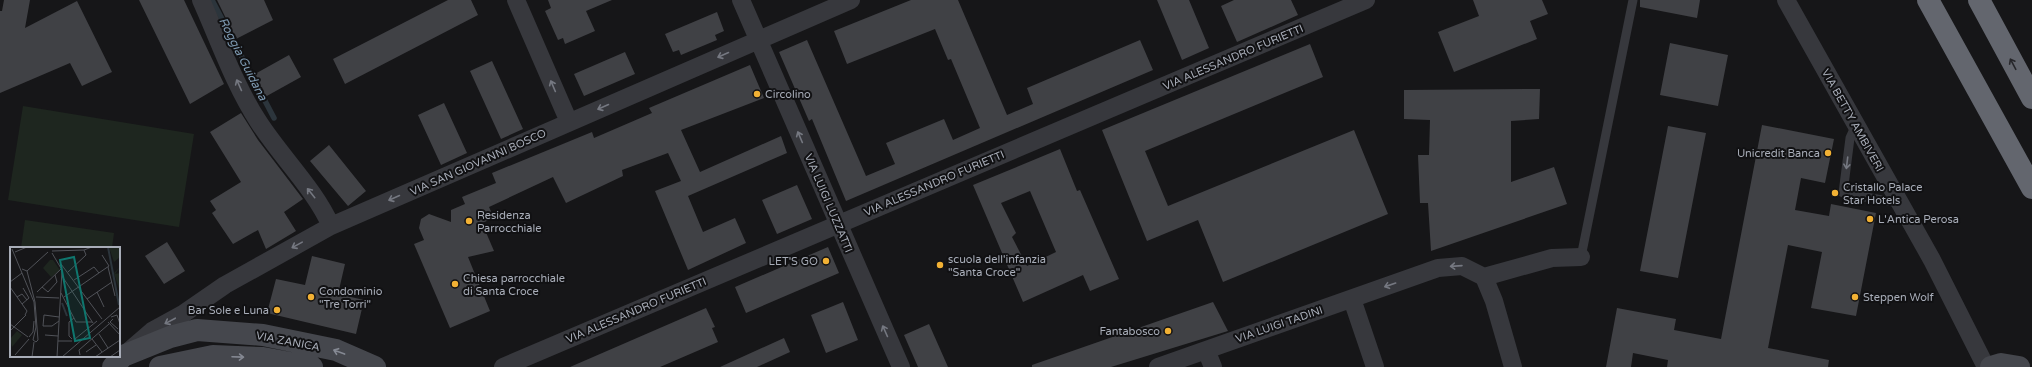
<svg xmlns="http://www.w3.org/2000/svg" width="2032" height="367" viewBox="0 0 2032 367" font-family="'Varela Round',sans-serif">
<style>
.green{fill:#1e261f}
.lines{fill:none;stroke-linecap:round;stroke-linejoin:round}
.stream{stroke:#2c353c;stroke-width:5.5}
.building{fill:#404145;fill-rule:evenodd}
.lane{stroke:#37383d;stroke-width:9}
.street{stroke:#37383d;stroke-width:18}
.secondary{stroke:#45474d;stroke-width:22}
.highway{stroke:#63666e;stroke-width:22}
.oneway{stroke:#757881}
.oneway2{stroke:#26262a}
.oneway3{stroke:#858993}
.poi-dot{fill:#f2b134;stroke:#111113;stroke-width:1.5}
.labels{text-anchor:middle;stroke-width:4;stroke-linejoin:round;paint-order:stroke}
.street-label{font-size:11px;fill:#a8adb8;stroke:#111113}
.poi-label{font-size:11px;fill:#a8adb8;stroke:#111113;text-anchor:start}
.water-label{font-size:12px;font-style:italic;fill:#7f9bb3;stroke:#111113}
.inset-river{fill:none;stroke:#2c353c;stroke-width:2}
.inset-road{fill:none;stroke:#505258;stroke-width:1}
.view{fill:#0f766e;fill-opacity:0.15;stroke:#0f766e;stroke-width:2}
.inset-edge{fill:none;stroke:#a8adb8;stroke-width:2}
</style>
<rect width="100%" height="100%" fill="#161618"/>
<path class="green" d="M23,106L194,134L179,227L8,200Z
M25,220L114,233L112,248H21Z"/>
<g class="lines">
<path class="stream" d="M212,0L274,118"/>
</g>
<path class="building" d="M4,0H30L25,28L77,1L112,72L82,86L70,63L0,93V11H2Z
M139,0H184L224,84L190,104Z
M217,0H264L273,20L236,39Z
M448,0H471L478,15L345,84L333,59Z
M548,0H612L586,11L595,31L565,44L563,38L558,40L545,11L551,8Z
M911,0H958L1007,115L1033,104L1027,88L1140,40L1153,70L846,201L812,119L809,121L779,52L807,40L866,176L895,164L886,143L944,119L953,140L980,128L951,59L948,60L935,29L847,64L834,31Z
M1157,0H1189L1209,48L1182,60Z
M1234,0H1291L1298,15L1237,42L1221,6Z
M1473,0H1542L1548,14L1530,21L1537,39L1454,72L1438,32L1479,16Z
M1640,0H1700L1697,18L1640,7Z
M717,12L724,31L715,35L717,40L681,55L679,50L673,52L665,34Z
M1670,43L1728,55L1718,106L1660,95Z
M1310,44L1323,77L1145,151L1168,206L1354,130L1388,214L1223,282L1198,220L1147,241L1102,130Z
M625,52L635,74L584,96L574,74Z
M289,55L301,77L265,97L253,75Z
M492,61L523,129L501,139L470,71Z
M750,65L764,98L681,130L700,172L781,136L787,153L688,196L703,232L735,218L746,243L688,270L655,191L681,181L668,153L622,170L623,176L566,203L553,177L489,207L494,218L482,223L494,251L468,257L490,311L450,328L414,244L424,240L419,228L421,219L429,214L451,222V210L465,204L462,197L496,183L492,173L592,132L594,138L652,113L649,108Z
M1540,89L1539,119L1511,121V182L1554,167L1567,204L1431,251L1428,203H1420L1418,155H1429L1430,120L1404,119V90Z
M444,103L467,153L441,165L418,115Z
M241,113L258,140L303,199L284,212L296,231L266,249L258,230L233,244L212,213L216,210L210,201L241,182L210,132Z
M1762,125L1834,139L1825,183L1801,178L1795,210L1829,216L1831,204L1876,213L1856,316L1811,308L1822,252L1788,245L1768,348L1829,360L1828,367H1667L1668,360L1633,353L1631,367H1606L1617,308L1676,319L1674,330L1721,339Z
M1668,126L1706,133L1678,278L1640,271Z
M329,145L366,191L348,206L310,161Z
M1060,149L1077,191L1080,190L1119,279L1090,291L1083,275L1023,302L973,185ZM1030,191L1056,252L1027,266L1012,237L1016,233L1001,203Z
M797,185L812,219L777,234L762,200Z
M167,242L185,271L164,284L145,256Z
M828,247L839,273L746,313L735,287Z
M312,256L345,264L338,294L364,300L356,334L267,313L276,279L305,285Z
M843,302L858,340L826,353L811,315Z
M1213,302L1228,331L1111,367H1032V365Z
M706,308L715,327L712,328L718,342L660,367H570Z
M929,324L948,367H918L904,335Z
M784,338L790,352L757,367H720Z"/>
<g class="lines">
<path class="lane" d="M1856,125L1850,138L1843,193L1899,203
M1581,257L1633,0"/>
<path class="street" d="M201,0C219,40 234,84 258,121C281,157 314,188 331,226
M516,0L569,122
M741,0L901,367
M1786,0L1932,260L1986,367
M1484,277L1552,258L1581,257
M1484,277L1494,301L1513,367
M1352,299L1375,367
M130,350L152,331L183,314L225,285L331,226L851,0
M1206,350L1213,367
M503,367L1366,0
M1158,367L1438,268L1462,266L1484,277"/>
<path class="secondary" d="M113,367L123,356L170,337L197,330L263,335L336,350L375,367
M160,367L213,356L263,358L312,367
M1991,367L2001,364L2019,367"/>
<path class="highway" d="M1928,0L2032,188
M1979,0L2032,98"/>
</g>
<defs><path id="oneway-shaft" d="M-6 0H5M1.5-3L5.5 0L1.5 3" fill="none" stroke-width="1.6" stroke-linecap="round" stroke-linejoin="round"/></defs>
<g class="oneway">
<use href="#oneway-shaft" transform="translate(723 55) rotate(156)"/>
<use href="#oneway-shaft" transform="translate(239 85) rotate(-114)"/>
<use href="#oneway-shaft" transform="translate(553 86) rotate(-113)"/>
<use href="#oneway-shaft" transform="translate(603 107) rotate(156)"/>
<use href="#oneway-shaft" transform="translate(800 137) rotate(-113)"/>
<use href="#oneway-shaft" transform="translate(1847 163) rotate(97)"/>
<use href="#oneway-shaft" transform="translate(311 193) rotate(-129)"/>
<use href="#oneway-shaft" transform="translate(394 198) rotate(156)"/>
<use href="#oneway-shaft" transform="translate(297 245) rotate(151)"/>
<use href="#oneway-shaft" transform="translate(1456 266) rotate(176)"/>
<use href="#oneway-shaft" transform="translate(1390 285) rotate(161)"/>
<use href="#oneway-shaft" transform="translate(170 321) rotate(152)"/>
<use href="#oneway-shaft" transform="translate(885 331) rotate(-114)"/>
</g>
<use class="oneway2" href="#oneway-shaft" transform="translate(2013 64) rotate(-118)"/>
<g class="oneway3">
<use href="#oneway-shaft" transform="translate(339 352) rotate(-160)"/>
<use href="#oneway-shaft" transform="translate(238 357) rotate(2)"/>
</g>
<g class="poi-dot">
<circle cx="757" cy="94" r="4"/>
<circle cx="1828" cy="153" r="4"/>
<circle cx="1835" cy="193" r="4"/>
<circle cx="1870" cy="219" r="4"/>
<circle cx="469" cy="221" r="4"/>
<circle cx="826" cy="261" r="4"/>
<circle cx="940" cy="265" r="4"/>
<circle cx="455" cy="284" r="4"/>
<circle cx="311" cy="297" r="4"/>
<circle cx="1855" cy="297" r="4"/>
<circle cx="277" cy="310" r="4"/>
<circle cx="1168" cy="331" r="4"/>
</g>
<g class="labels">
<g class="street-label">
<text transform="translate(1233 57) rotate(-23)" y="4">VIA ALESSANDRO FURIETTI</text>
<text transform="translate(1853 120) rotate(61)" y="4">VIA BETTY AMBIVERI</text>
<text transform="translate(478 162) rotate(-24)" y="4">VIA SAN GIOVANNI BOSCO</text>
<text transform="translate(934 183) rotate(-23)" y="4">VIA ALESSANDRO FURIETTI</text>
<text transform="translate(829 203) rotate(67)" y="4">VIA LUIGI LUZZATTI</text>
<text transform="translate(636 310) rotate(-23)" y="4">VIA ALESSANDRO FURIETTI</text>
<text transform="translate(1279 324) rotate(-19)" y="4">VIA LUIGI TADINI</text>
<text transform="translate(288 341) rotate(11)" y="4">VIA ZANICA</text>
</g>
<g class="poi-label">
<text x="765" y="98">Circolino</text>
<text x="1820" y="157" text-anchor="end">Unicredit Banca</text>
<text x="1843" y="191">Cristallo Palace<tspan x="1843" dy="13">Star Hotels</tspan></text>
<text x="477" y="219">Residenza<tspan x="477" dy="13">Parrocchiale</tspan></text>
<text x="1878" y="223">L'Antica Perosa</text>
<text x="948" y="263">scuola dell'infanzia<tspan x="948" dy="13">"Santa Croce"</tspan></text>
<text x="818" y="265" text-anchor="end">LET'S GO</text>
<text x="463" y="282">Chiesa parrocchiale<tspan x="463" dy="13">di Santa Croce</tspan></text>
<text x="319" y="295">Condominio<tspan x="319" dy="13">"Tre Torri"</tspan></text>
<text x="1863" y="301">Steppen Wolf</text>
<text x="269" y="314" text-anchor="end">Bar Sole e Luna</text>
<text x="1160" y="335" text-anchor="end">Fantabosco</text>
</g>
<g class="water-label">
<text transform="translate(243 59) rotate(63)" y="4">Roggia Guidana</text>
</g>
</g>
<g transform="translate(10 247)">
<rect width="110" height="110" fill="#161618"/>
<path d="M99,0H110V10L104,15ZM40,13H43L50,23L41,30L33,21ZM110,20L105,27L110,26V45L104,26ZM7,84L12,88L2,100L0,92Z" fill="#1e261f"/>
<path class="inset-river" d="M98,0L109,58M52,56L57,69"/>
<path class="inset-road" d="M2,2L24,55L26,80L23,93L26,95L28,93L25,55L17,24L12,22M42,4L74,3L82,0M5,5L17,0M42,6L52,23L47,110M51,17L92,72M98,20L105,49M17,24L38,5M58,25L76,8L74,3M52,29L83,76M64,33L84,20L89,26M0,35L12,26M0,40L17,64L15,68M32,40L38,45L47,35L45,28M27,45L51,22M87,45L94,60M51,46L66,75H82M7,50L12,47L17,53M26,50L49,51M54,50L99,19L92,8M77,52L102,35M12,57L19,51L13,41M101,70L107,68L110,77M103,72L100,75L108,82M49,74L42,79H33L34,68L49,70M98,75L110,88M0,77L18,90M0,84L16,68M89,87L98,101M35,88L48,89M19,90L23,85L24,74M62,92L59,89V75L64,71M65,92L87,74M82,92L92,105M48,94H62M76,105L86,98M5,108L19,92M70,108L69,103L99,77M22,110L24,95M52,110L110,60M85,110L110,93M100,110L110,103"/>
<path class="view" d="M64,10L80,91L65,94L50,13Z"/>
<rect width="110" height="110" class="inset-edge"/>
</g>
</svg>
